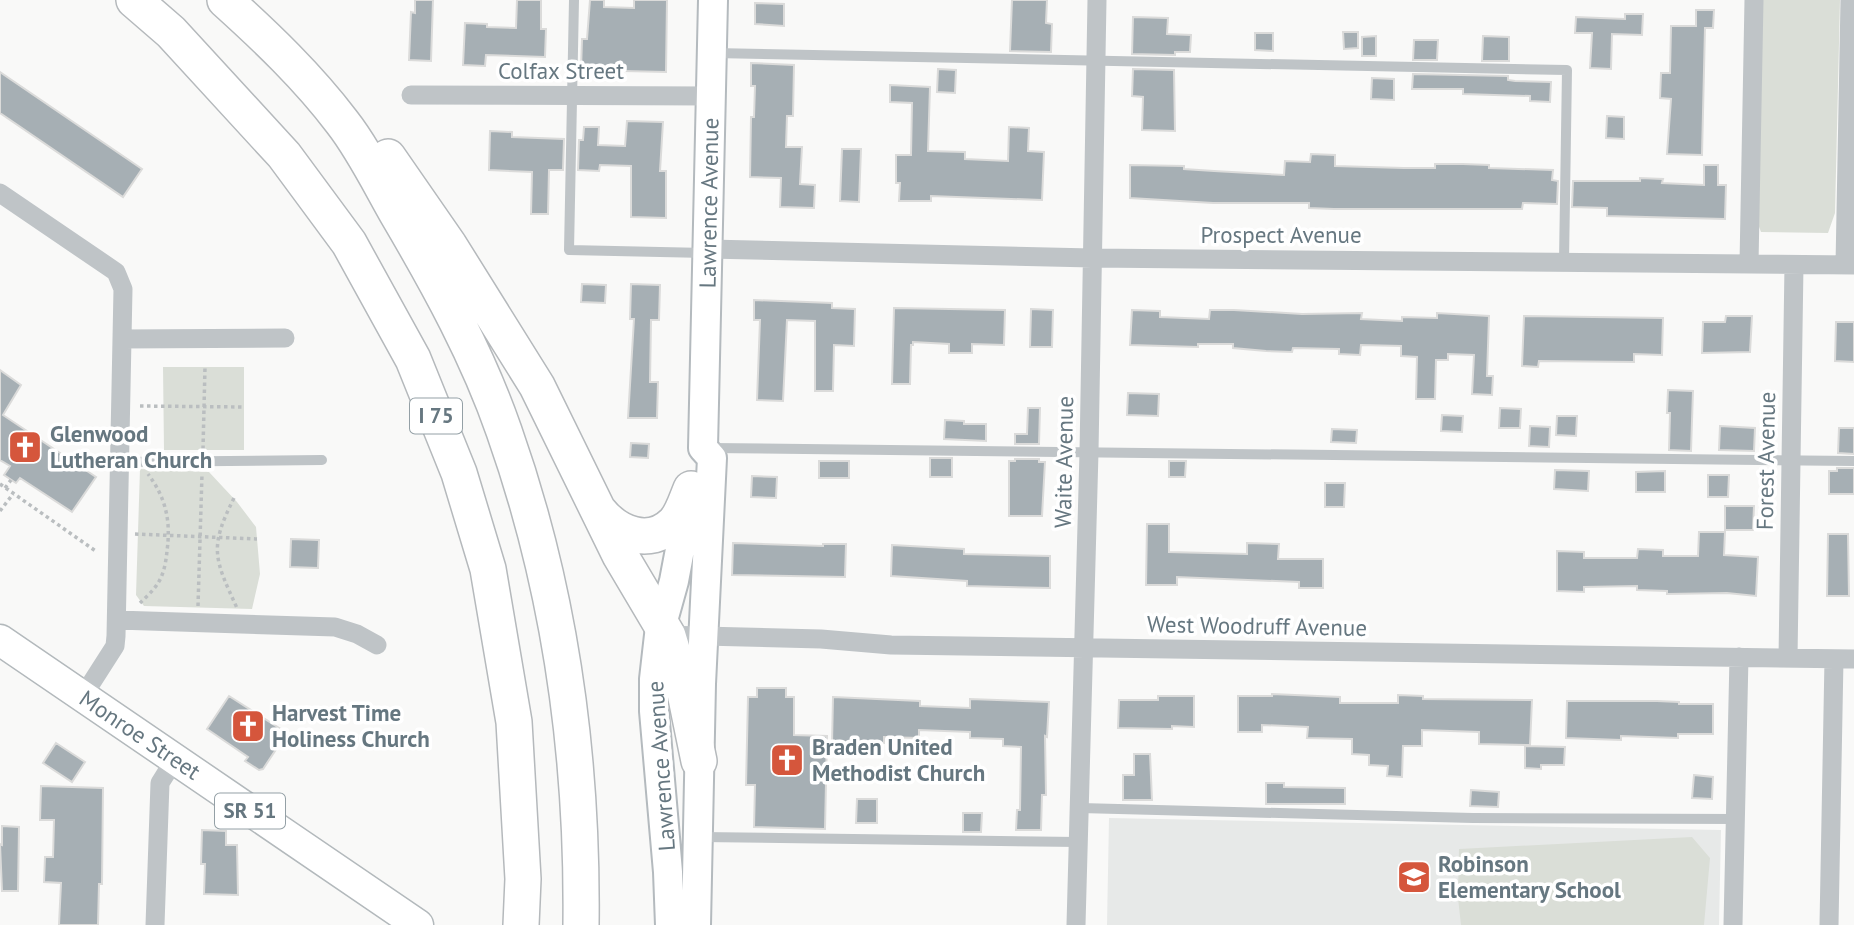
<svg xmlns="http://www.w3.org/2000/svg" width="1854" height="925" viewBox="0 0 1854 925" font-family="'PT Sans',sans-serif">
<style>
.built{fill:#e7e9e8}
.green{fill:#daded7}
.building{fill:#a6afb4;stroke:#dbdbda;stroke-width:2}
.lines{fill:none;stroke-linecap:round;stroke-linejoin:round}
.secondary-casing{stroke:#b4babe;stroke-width:32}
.primary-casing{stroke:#b3b9bc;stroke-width:33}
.highway-casing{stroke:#b5b9bc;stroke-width:38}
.path{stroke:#babec0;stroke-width:3.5;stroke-dasharray:3.5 3.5;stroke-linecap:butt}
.lane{stroke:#bfc4c7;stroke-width:10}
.street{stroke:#bfc4c7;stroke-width:19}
.secondary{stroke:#fff;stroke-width:28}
.primary{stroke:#fff;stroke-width:30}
.highway{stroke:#fff;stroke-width:35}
.labels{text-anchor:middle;stroke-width:7;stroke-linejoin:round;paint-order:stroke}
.shield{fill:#fff;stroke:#94a0a6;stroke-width:2}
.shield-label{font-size:21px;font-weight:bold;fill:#667780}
.street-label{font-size:23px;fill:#667780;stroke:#fff}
.poi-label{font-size:23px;font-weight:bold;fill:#667780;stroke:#fff;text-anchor:start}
</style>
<rect width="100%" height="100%" fill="#f9f9f8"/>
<path class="built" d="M1109,818L1721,830L1719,925H1107Z"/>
<path class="green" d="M1761,0H1840L1835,213L1828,233L1761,232L1755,216Z
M163,367H244V450H164Z
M140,469L209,472L237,502L256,527L260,574L252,609L144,606L136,595Z
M1692,837L1710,858L1704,925H1461L1458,898L1459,849Z"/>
<path class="building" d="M415,0H433L431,61L409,60L411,12L415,13Z
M517,0H541V29H546L545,57L486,55L485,66L463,65L465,23L487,24V27L516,28Z
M590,0H604V7L634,8V0H667L666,72L581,70L582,39H587Z
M1012,0H1047L1046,23L1052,24L1051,52L1010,51Z
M755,3L784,4V26L755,24Z
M1696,10H1714L1713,28H1705L1702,155L1667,154L1671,99L1660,98L1661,73H1670L1671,26H1696Z
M1625,14H1643L1642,35L1612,34L1611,69L1590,68L1592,33H1575L1576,17L1625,19Z
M1133,17L1168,18L1167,34L1191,35L1190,52H1175V55L1132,54Z
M1343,32H1358V48L1344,49Z
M1255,33H1273V51L1255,50Z
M1376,36V56H1362V37Z
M1483,36L1509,37V61H1482Z
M1414,40H1438L1437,60H1413Z
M751,63L794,65L793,116H787L786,147H802L800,184L815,185L814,208L780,207L781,178L750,177L751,117H754L755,86H751Z
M938,69L956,70L955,93L937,92Z
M1133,69L1174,70L1175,131L1142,130L1143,97L1132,96Z
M0,72L142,169L123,197L0,113Z
M1413,74L1508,76V80L1515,81L1551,82L1550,102L1530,101V96L1463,94V89H1412Z
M1372,78L1394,79V100L1371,99Z
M890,85L930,87L928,151L965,152V159L1008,161L1009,127L1029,128L1028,151L1044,152L1042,200L931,196V201H899L900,183H896V155H911L912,103L890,102Z
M1607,116L1624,117V139L1606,138Z
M627,121L663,122L660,171H666V218L631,217V166L600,165L599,171L578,170L579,140H583L584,127H599L598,145L625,146Z
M490,131L512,132V137L564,139L563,170H549L548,214H531L532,172L489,170Z
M842,149H861L859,202L840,201Z
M1311,154L1335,155V166L1404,168H1435V164H1463L1489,165V168L1553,170L1552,180L1558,181L1557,204L1523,203L1522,209H1334L1309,208V203H1213L1130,198V165L1184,166V169L1214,171L1284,175L1285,161L1310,162Z
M1704,165H1718V185H1726L1725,219L1607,216V208L1572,207L1573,181H1640V178L1663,179L1662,183L1704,185Z
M582,284L606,285L605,303L581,302Z
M631,284L660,285L659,320H651L650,382H658L657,418H628L634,319H630Z
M754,300L832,303V308L855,309L854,346L834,345L833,391H815V321L787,320L783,401L757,400L760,320H754Z
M894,308L1005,310L1004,345L972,344V353H949V344L913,342V345H911L910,384H892Z
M1031,309L1053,310L1052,347H1030Z
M1132,310L1160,311V317L1209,319L1210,310H1234L1302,314L1362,313L1361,319L1402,321V317L1437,318V313L1489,316L1487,376H1493L1492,395L1472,394L1474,355L1448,354V360H1436L1435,399H1416L1417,357L1401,356V346L1361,345L1360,355L1339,354V349L1293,348L1292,352L1266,351L1233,348V344H1198V347L1130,345Z
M1524,316L1663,318L1662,355L1634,354V362L1539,361L1538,367L1522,366Z
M1726,316H1752L1750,352L1702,353L1703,322H1725Z
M1836,322H1854V362L1835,361Z
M0,370L21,385L3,415L96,477L72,512L20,478L16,483L4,475L10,466L0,460Z
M1668,390L1693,391L1691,451L1669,450L1670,413H1667Z
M1128,393L1159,394L1158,416L1127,415Z
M1028,408H1040L1039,444H1015V434H1027Z
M1500,408L1521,409L1520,428H1499Z
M1442,415L1463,416L1462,432L1441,431Z
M1557,416H1577L1576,436L1556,435Z
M945,420L964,421V424H986V441L944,439Z
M1530,426L1550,427L1549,447L1529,446Z
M1720,426L1755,428L1754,451L1719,450Z
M1839,428H1854V454L1838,453Z
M1332,429L1357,430L1356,443L1331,442Z
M631,443L649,444L648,458L630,457Z
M930,458H952V477H930Z
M1015,459H1039V462H1045L1042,516H1009V461H1015Z
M819,461H849V478H819Z
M1169,461H1186L1185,477H1169Z
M1837,468H1854V494H1829V471H1837Z
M1555,470L1589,471L1588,491L1554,489Z
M1665,471V492H1636V472Z
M1708,475H1729L1728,497H1708Z
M752,476L777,477L776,498L751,497Z
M1325,483H1345L1344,507H1325Z
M1725,506H1754L1753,530H1725Z
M1147,524H1169V552L1247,554V543L1279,544L1278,559H1323V588H1299V582L1177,577V585H1146Z
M1699,532H1725L1724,555L1758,557L1756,596L1727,593L1667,594V591L1637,590V586L1584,587V592L1557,591V551L1584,552V558H1637L1638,549L1663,550V556H1698Z
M1828,534H1848L1849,596H1827Z
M291,539L319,540L318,568L290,567Z
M733,543L823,546V544H846L845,577L732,575Z
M892,545L964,549V554L1050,556V588L967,586V581L891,576Z
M757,688H786V697H794V735L827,736L825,829L754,827L755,785H746L748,697H757Z
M1272,694L1340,697V703H1398V695L1423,696V699L1532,700L1530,745L1479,744V732L1422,730V746H1403L1402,777L1387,776L1388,766L1369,765V755L1352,754V739L1307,738L1308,727L1262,725V732H1238V696H1272Z
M229,696L287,733L263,769L259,770L245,761L248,757L207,729Z
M1158,696H1194V727L1172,726V729L1118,728L1119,700H1158Z
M833,697L920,701V706L970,708V699L1049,702L1047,737L1045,736L1046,795H1042L1041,830H1016L1017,810H1020L1021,747L1003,746V739L970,738V732L919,730V738L884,737V743L832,744Z
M1567,701H1657L1679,702V704H1713V734H1678V738L1621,736V740L1566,738Z
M56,743L85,762L72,782L43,763Z
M1525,746L1565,747L1564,765H1541V769L1525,768Z
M1134,754H1150L1152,800H1123V775H1134Z
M1694,775L1713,777L1712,799L1692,798Z
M1266,783H1284V787L1345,788V804H1266Z
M41,786L103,788L102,884H99L98,925H59L61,883L44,882L45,857H53L54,820H40Z
M1471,790L1499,792L1498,807L1470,806Z
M857,799H877V823H856Z
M963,813H982L981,832H963Z
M2,826L19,827L18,891H2L0,844L2,845Z
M202,830L226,831V845H237L238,895L204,894L205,864H201Z"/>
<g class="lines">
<g class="secondary-casing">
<path id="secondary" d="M670,925L668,872L654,711V679L659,635L674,581L689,502
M696,925L701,684L712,458L703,448L713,0"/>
</g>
<g class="primary-casing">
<path id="primary" d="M0,640L418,925"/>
</g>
<g class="highway-casing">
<path id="highway" d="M134,0L171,32L284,155L349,243L413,359L459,473L488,569L514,722L523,879L521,925
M225,0C266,37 308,77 342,122C364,150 381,186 399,217C439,285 478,356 504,431C560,589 583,758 581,925
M388,157L449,245L537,386L620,555L668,636L685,693L699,761
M598,510C616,533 649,548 674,523C682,515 686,501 691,489"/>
</g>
<path class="path" d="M140,406L244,407
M203,449L205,367
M0,484L97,552
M5,488L11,480
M234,498C209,548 214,558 237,608
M0,511L13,494
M135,534L257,539
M140,603C146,597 154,590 158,583C164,574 166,561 167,551C171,521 166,498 148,474
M198,606L202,474"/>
<path class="lane" d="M574,0L569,250L706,253
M713,53L1567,70L1564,262
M710,448L1854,461
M120,462L322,460
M1080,808L1473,818L1736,819
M701,837L1078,842"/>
<path class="street" d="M411,95L711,96
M0,193L116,272L123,289L116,636L115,646L83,696
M708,249L1092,258L1854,265
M1749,264L1754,0
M1845,265L1850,0
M122,339L285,338
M117,620L335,627L357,634L377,645
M662,635L821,639L891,645L1854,659
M1788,658L1794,265
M155,925L160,783L175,759
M1076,925L1089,452L1097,0
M1733,925L1739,657
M1829,925L1834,659"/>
<use href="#secondary" class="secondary"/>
<use href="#primary" class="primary"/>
<use href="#highway" class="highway"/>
</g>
<defs>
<g id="church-square" transform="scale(1.75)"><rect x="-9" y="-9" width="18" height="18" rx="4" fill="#d5563c" stroke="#fff"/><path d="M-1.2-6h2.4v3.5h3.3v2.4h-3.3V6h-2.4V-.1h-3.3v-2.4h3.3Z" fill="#fff"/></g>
<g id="school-square" transform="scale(1.75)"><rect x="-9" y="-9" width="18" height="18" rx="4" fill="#d5563c" stroke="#fff"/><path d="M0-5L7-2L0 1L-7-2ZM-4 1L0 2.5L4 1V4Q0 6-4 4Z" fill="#fff"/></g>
</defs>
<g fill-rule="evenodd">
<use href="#church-square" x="25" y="447"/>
<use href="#church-square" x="248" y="726"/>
<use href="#church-square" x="787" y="760"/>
<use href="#school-square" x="1414" y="877"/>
</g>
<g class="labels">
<g class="shield">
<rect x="410" y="398.5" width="52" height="35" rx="5"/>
<rect x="215" y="793.5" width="70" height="35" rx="5"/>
</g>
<g class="shield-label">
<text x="436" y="423">I 75</text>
<text x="250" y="818">SR 51</text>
</g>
<g class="street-label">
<text x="561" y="79">Colfax Street</text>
<text transform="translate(709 203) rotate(-89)" y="8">Lawrence Avenue</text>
<text x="1281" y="243">Prospect Avenue</text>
<text transform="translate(1766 461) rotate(-89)" y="8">Forest Avenue</text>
<text transform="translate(1064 462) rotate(-89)" y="8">Waite Avenue</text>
<text transform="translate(1257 626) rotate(1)" y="8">West Woodruff Avenue</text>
<text transform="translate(140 735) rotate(34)" y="8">Monroe Street</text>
<text transform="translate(661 766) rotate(-94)" y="8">Lawrence Avenue</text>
</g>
<g class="poi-label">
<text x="50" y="442">Glenwood<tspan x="50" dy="26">Lutheran Church</tspan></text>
<text x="272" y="721">Harvest Time<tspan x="272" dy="26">Holiness Church</tspan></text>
<text x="812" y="755">Braden United<tspan x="812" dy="26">Methodist Church</tspan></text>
<text x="1438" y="872">Robinson<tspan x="1438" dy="26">Elementary School</tspan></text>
</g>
</g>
</svg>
